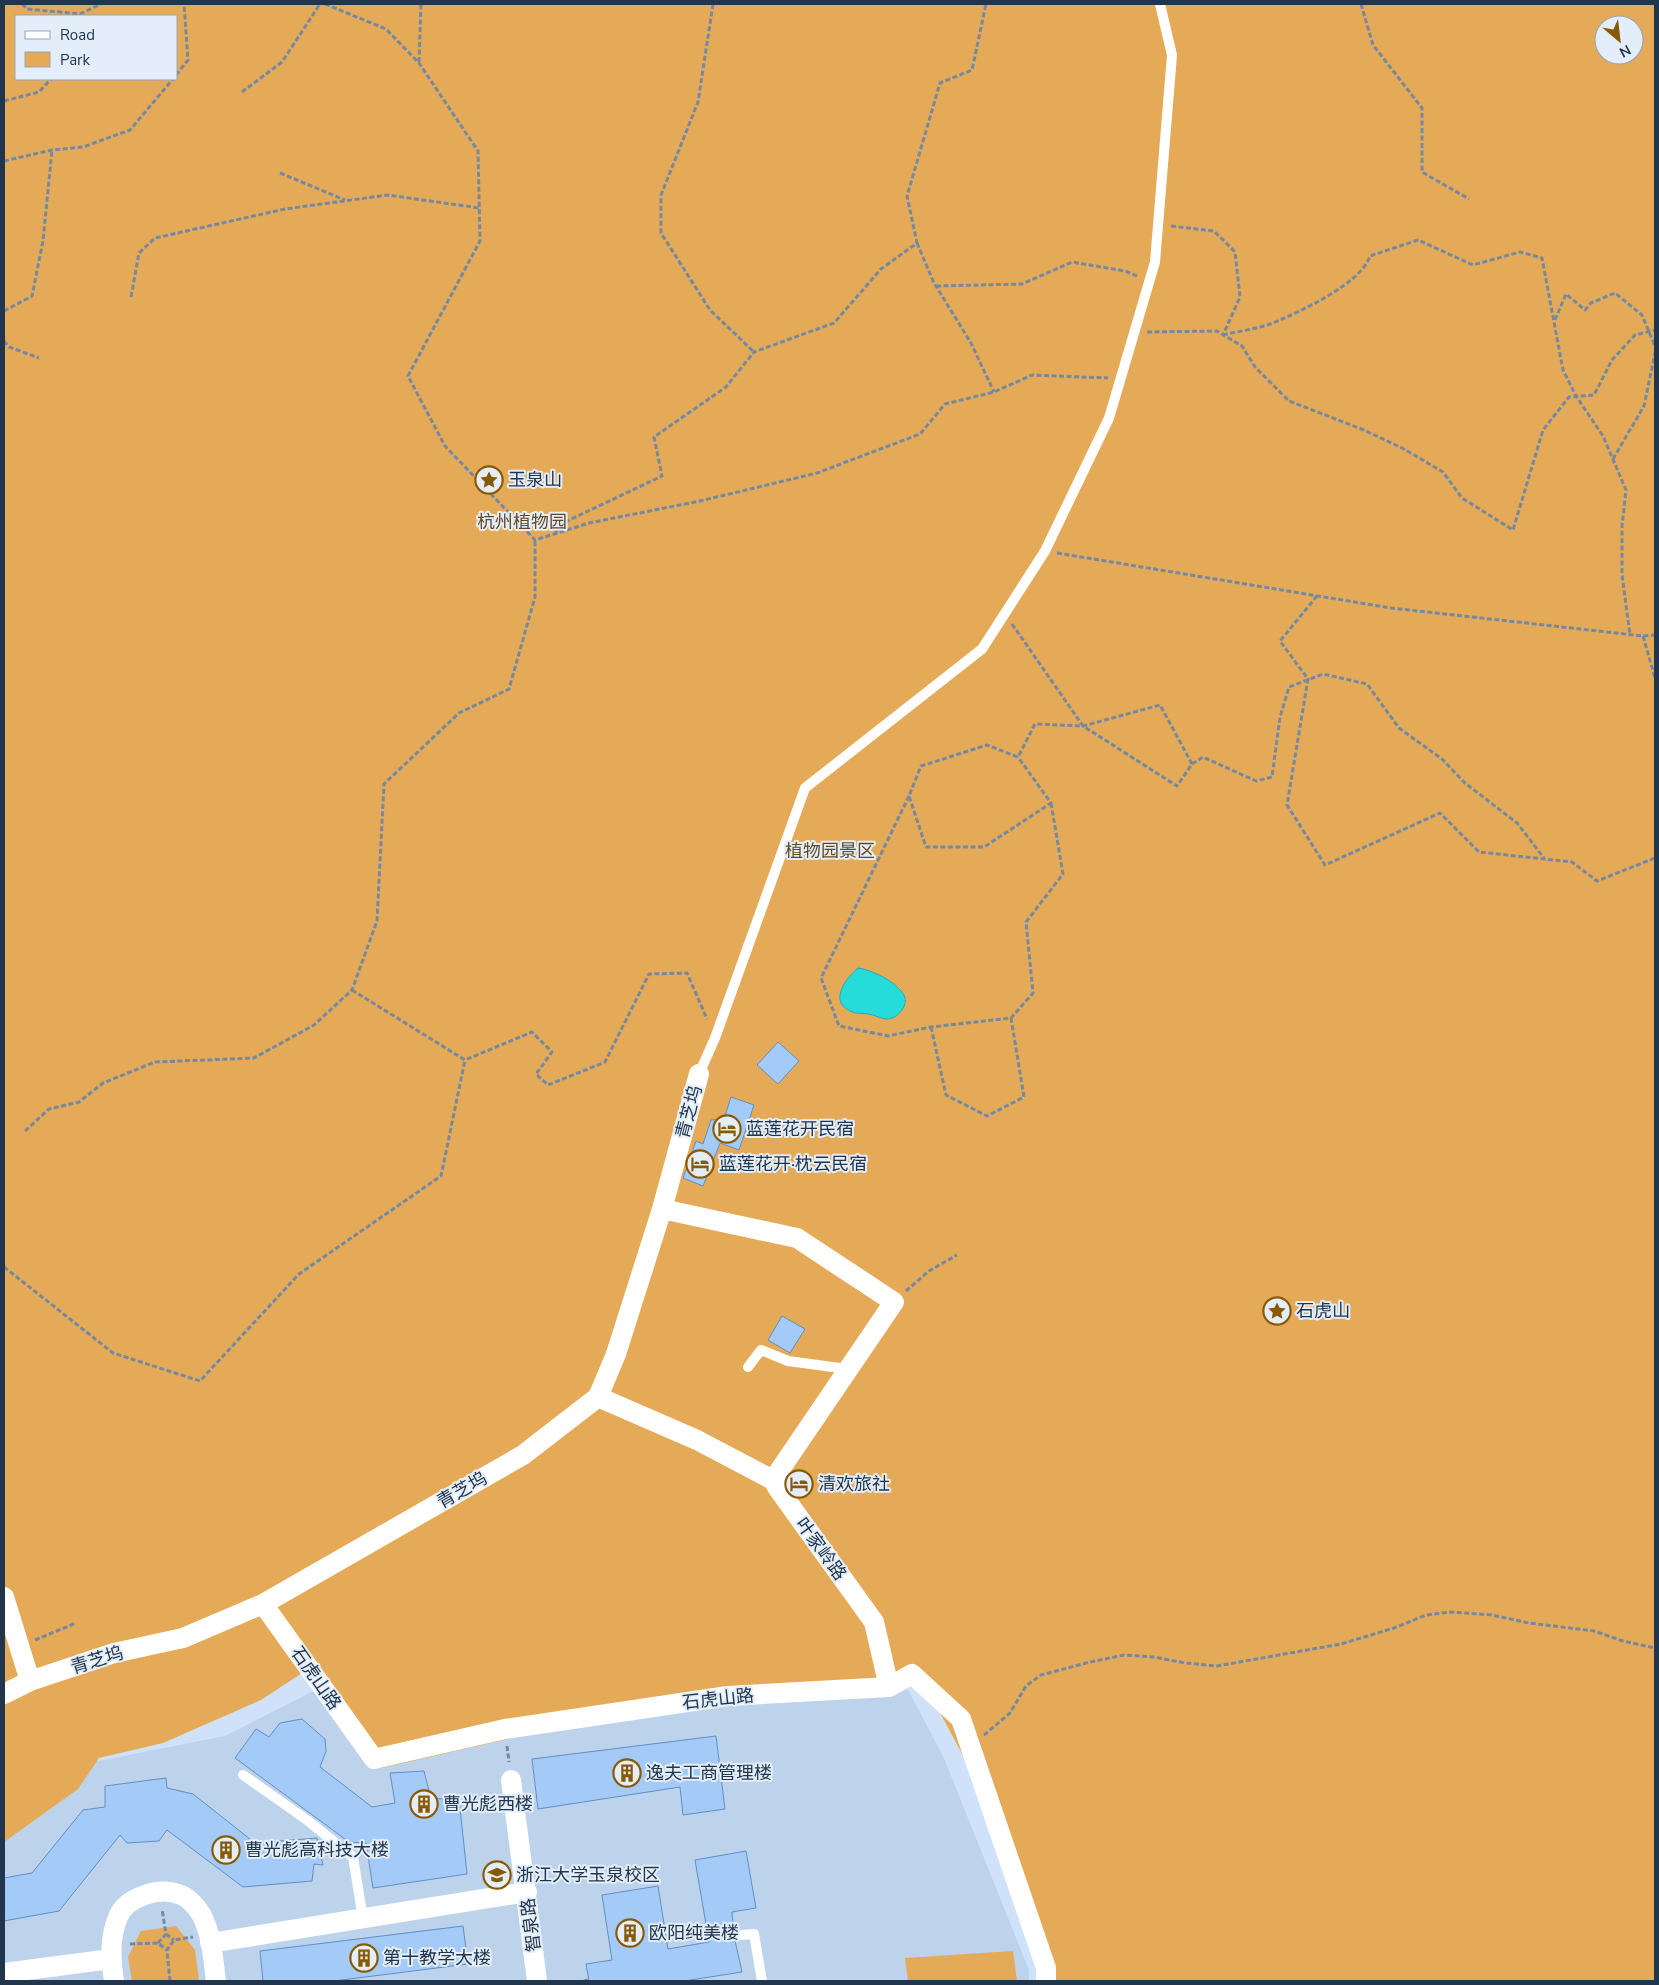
<svg xmlns="http://www.w3.org/2000/svg" width="1659" height="1985" viewBox="0 0 1659 1985" font-family="'Nunito Sans','Noto Sans SC',sans-serif">
<style>
.built{fill:#bdd2eb}
.green{fill:#e5aa58;fill-rule:evenodd}
.water{fill:#25dcda;stroke:#24aaaf}
.building{fill:#a4caf8;stroke:#608fc5}
.lines{fill:none;stroke-linecap:round;stroke-linejoin:round}
.path{stroke:#7589a0;stroke-width:3;stroke-dasharray:5 2.5;stroke-linecap:butt}
.service{stroke:#fff;stroke-width:10}
.minor{stroke:#fff;stroke-width:20}
.labels{text-anchor:middle;stroke-width:4;stroke-linejoin:round;paint-order:stroke}
.poi-label{font-size:18px;fill:#21354c;stroke:#e4eefa;text-anchor:start}
.park-label{font-size:18px;fill:#644822;stroke:#e4eefa}
.street-label{font-size:18px;fill:#21354c;stroke:#e4eefa}
</style>
<rect width="100%" height="100%" fill="#cfe2fa"/>
<path class="built" d="M906,1686L943,1756L1029,1970V1981H4V1781L12,1778L225,1736L314,1691L514,1734L737,1702Z"/>
<path class="green" d="M4,4H1655V1981H1050L991,1808L929,1692L911,1686L590,1720L382,1768L313,1666L261,1700L163,1743L99,1758L78,1789L4,1842ZM16,16H176V79H16ZM1604,25H1634V55H1604Z
M176,1926L195,1950L199,1981H132L128,1957L141,1931Z
M1013,1951L1017,1981H908L905,1958Z"/>
<path class="water" d="M858,968C868,969 888,978 896,986C899,989 904,993 905,998C907,1007 897,1019 887,1019C881,1019 875,1015 869,1014C863,1013 855,1014 850,1011C828,1001 847,977 858,968Z"/>
<path class="building" d="M778,1042L799,1061L778,1084L757,1065Z
M731,1097L754,1105L739,1150L720,1143L703,1186L683,1178L696,1141L703,1144L711,1120L724,1119Z
M782,1316L805,1329L790,1353L768,1340Z
M302,1719L325,1739L326,1751L320,1767L372,1807L395,1803L390,1773L424,1771L431,1799L459,1798L467,1874L373,1888L366,1843L349,1842L235,1758L256,1729L269,1737L280,1723Z
M716,1736L725,1809L683,1815L680,1787L538,1809L532,1759Z
M166,1778L167,1788L193,1794L255,1843L317,1838L323,1865L314,1864L312,1881L243,1887L167,1830L159,1841L127,1843L120,1835L59,1911L4,1921V1878L32,1873L83,1810L105,1807V1786Z
M746,1851L756,1908L732,1912L734,1936L742,1972L684,1981H589L586,1964L612,1960L602,1895L658,1886L668,1949L709,1942L695,1860Z
M463,1926L468,1964L334,1981H263L260,1951Z"/>
<g class="lines">
<path class="path" d="M22,4L27,9L80,14L101,4
M325,4L386,29L419,63L478,151L480,241L408,376L445,446L535,540L589,523L700,501L817,473L920,434L945,404L994,392L1032,375L1108,378
M713,4L698,102L661,195V233L710,310L754,352
M1361,4L1373,45L1422,108V172L1469,199
M419,62L421,4
M176,75L188,60L184,4
M242,92L282,62L320,4
M4,101L39,92L51,79
M4,161L52,150L83,147L130,130L173,79
M280,173L345,200
M1171,226L1214,231L1235,252L1240,297L1223,335
M917,243L934,283L971,343L994,392
M936,286L1022,284L1072,262L1125,271L1139,277
M131,297L139,253L155,238L285,209L388,195L479,208
M4,311L32,296L43,241L52,150
M1555,320L1566,294L1585,310L1591,303L1615,293L1642,315L1655,346
M1147,332L1217,331L1242,346L1255,367L1289,401L1364,430L1404,449L1443,472L1462,498L1513,530L1543,430L1569,397L1594,395L1612,360L1635,335L1655,330
M1223,335C1239,331 1257,329 1273,323C1299,312 1361,284 1370,256L1418,240L1473,265L1520,252L1542,258L1563,370L1576,396L1603,436L1626,490L1622,526V575L1630,635
M4,341L9,347L39,358
M1613,459L1644,406L1655,353
M555,533L563,523L662,476L654,437L726,387L754,352L834,323L881,269L917,243L907,196L940,83L972,70L986,4
M1057,553L1391,608L1643,636L1655,635
M1317,596L1280,641L1308,679L1287,805L1325,865L1440,813L1479,852L1572,862L1597,881L1655,858
M1012,624L1083,726L1177,786L1192,764L1160,705L1083,726L1035,724L1018,757L987,745L921,766L909,796L926,847H984L1051,803L1018,757
M1643,636L1655,678
M1192,764L1203,757L1256,781L1272,777L1280,717L1289,687L1323,674L1367,684L1399,728L1442,759L1465,783L1517,823L1544,858
M909,796L821,978L839,1026L888,1036L931,1027L1011,1018L1033,993L1026,922L1063,874L1051,803
M352,990L465,1060L532,1032L552,1052L536,1074L548,1085L605,1062L649,974L687,973L707,1019
M931,1027L946,1095L987,1116L1024,1097L1011,1018
M25,1131L49,1109L79,1102L103,1083L155,1062L254,1058L314,1025L352,990L377,921L384,784L459,713L509,689L535,597V540
M4,1267L113,1353L200,1381L299,1274L441,1176L465,1060
M906,1291L929,1271L957,1255
M35,1640L76,1623
M984,1735L1010,1713L1026,1686L1041,1675L1090,1662L1124,1655L1154,1657L1185,1663L1217,1666L1341,1644L1394,1628L1426,1615L1451,1612L1492,1615L1529,1623L1594,1631L1623,1641L1655,1648
M507,1746L509,1762
M166,1934L174,1940
M158,1943L166,1934L162,1909
M130,1944L158,1943L167,1950
M170,1981L167,1950L174,1940L193,1937
M584,1981L588,1980"/>
<path class="service" d="M699,1074L715,1038L805,788L982,649L1045,551L1109,418L1155,262L1172,55L1160,4
M748,1367L761,1350L788,1361L847,1369
M243,1775L307,1820L353,1857L363,1919
M741,1935L754,1934L762,1981"/>
<path class="minor" d="M662,1209L797,1238L894,1302L773,1480
M598,1397L697,1440L773,1480L779,1490L874,1622L889,1687
M4,1597L30,1681
M263,1604L374,1759L505,1729L728,1696L889,1687L912,1674L961,1719L1046,1968V1981
M4,1694L30,1681L114,1653L183,1638L263,1604L523,1455L598,1397L616,1354L662,1209L699,1074
M511,1780L537,1981
M210,1943L527,1892
M4,1973L111,1959
M114,1981C111,1959 109,1939 118,1917C126,1897 159,1887 178,1894C187,1896 196,1906 201,1914C212,1934 213,1959 216,1981"/>
</g>
<defs>
<g id="sight-ring" transform="scale(1.4375)"><circle r="9.5" fill="#e4eefa" stroke="#895900" stroke-width="1.5"/><path d="M0-6L1.8-2.2L6-1.7L2.9 1.2L3.7 5.4L0 3.3L-3.7 5.4L-2.9 1.2L-6-1.7L-1.8-2.2Z" fill="#895900"/></g>
<g id="hotel-ring" transform="scale(1.4375)"><circle r="9.5" fill="#e4eefa" stroke="#895900" stroke-width="1.5"/><path d="M-6-4.5h1.5V1H6V5H4.5V3h-9V5H-6ZM-4 0a1.8 1.8 0 1 1 3.6 0ZM.5 0V-2.5h3Q6-2.5 6 0Z" fill="#895900"/></g>
<g id="building-ring" transform="scale(1.4375)"><circle r="9.5" fill="#e4eefa" stroke="#895900" stroke-width="1.5"/><path d="M-4-6H4V6H1V3H-1V6H-4ZM-2.5-4.3h1.7v1.8h-1.7ZM.8-4.3h1.7v1.8H.8ZM-2.5-1h1.7V.8h-1.7ZM.8-1h1.7V.8H.8Z" fill="#895900"/></g>
<g id="university-ring" transform="scale(1.4375)"><circle r="9.5" fill="#e4eefa" stroke="#895900" stroke-width="1.5"/><path d="M0-5L7-2L0 1L-7-2ZM-4 1L0 2.5L4 1V4Q0 6-4 4Z" fill="#895900"/></g>
</defs>
<g fill-rule="evenodd">
<use href="#sight-ring" x="489" y="480"/>
<use href="#hotel-ring" x="727" y="1129"/>
<use href="#hotel-ring" x="700" y="1164"/>
<use href="#sight-ring" x="1277" y="1311"/>
<use href="#hotel-ring" x="799" y="1484"/>
<use href="#building-ring" x="627" y="1773"/>
<use href="#building-ring" x="424" y="1804"/>
<use href="#building-ring" x="226" y="1850"/>
<use href="#university-ring" x="497" y="1875"/>
<use href="#building-ring" x="630" y="1933"/>
<use href="#building-ring" x="364" y="1958"/>
</g>
<g class="labels">
<g class="poi-label">
<text x="508" y="486">玉泉山</text>
<text x="746" y="1135">蓝莲花开民宿</text>
<text x="719" y="1170">蓝莲花开·枕云民宿</text>
<text x="1296" y="1317">石虎山</text>
<text x="818" y="1490">清欢旅社</text>
<text x="646" y="1779">逸夫工商管理楼</text>
<text x="443" y="1810">曹光彪西楼</text>
<text x="245" y="1856">曹光彪高科技大楼</text>
<text x="516" y="1881">浙江大学玉泉校区</text>
<text x="649" y="1939">欧阳纯美楼</text>
<text x="383" y="1964">第十教学大楼</text>
</g>
<g class="park-label">
<text x="522" y="528">杭州植物园</text>
<text x="830" y="857">植物园景区</text>
</g>
<g class="street-label">
<text transform="translate(689 1112) rotate(-75)" y="6">青芝坞</text>
<text transform="translate(462 1490) rotate(-30)" y="6">青芝坞</text>
<text transform="translate(821 1549) rotate(54)" y="6">叶家岭路</text>
<text transform="translate(97 1660) rotate(-17)" y="6">青芝坞</text>
<text transform="translate(316 1678) rotate(55)" y="6">石虎山路</text>
<text transform="translate(718 1699) rotate(-6)" y="6">石虎山路</text>
<text transform="translate(531 1925) rotate(-97)" y="6">智泉路</text>
</g>
</g>
<rect width="1659" height="1985" fill="none" stroke="#21354c" stroke-width="10"/>
<rect x="15" y="15" width="162" height="65" fill="#e4eefa" stroke="#96a4b4"/>
<rect x="25" y="31" width="25" height="8" fill="#ffffff" stroke="#96a4b4"/>
<text x="60" y="40" font-size="15" fill="#21354c">Road</text>
<rect x="25" y="52" width="25" height="15" fill="#e5aa58" stroke="#96a4b4"/>
<text x="60" y="65" font-size="15" fill="#21354c">Park</text>
<g transform="translate(1619 40) rotate(152)"><circle r="24" fill="#e4eefa" stroke="#96a4b4"/>
<path d="M0-4L9 19L0 12L-9 19Z" fill="#895900"/>
<text y="-8" font-size="14" font-weight="bold" text-anchor="middle" fill="#21354c">N</text>
</g>
</svg>
